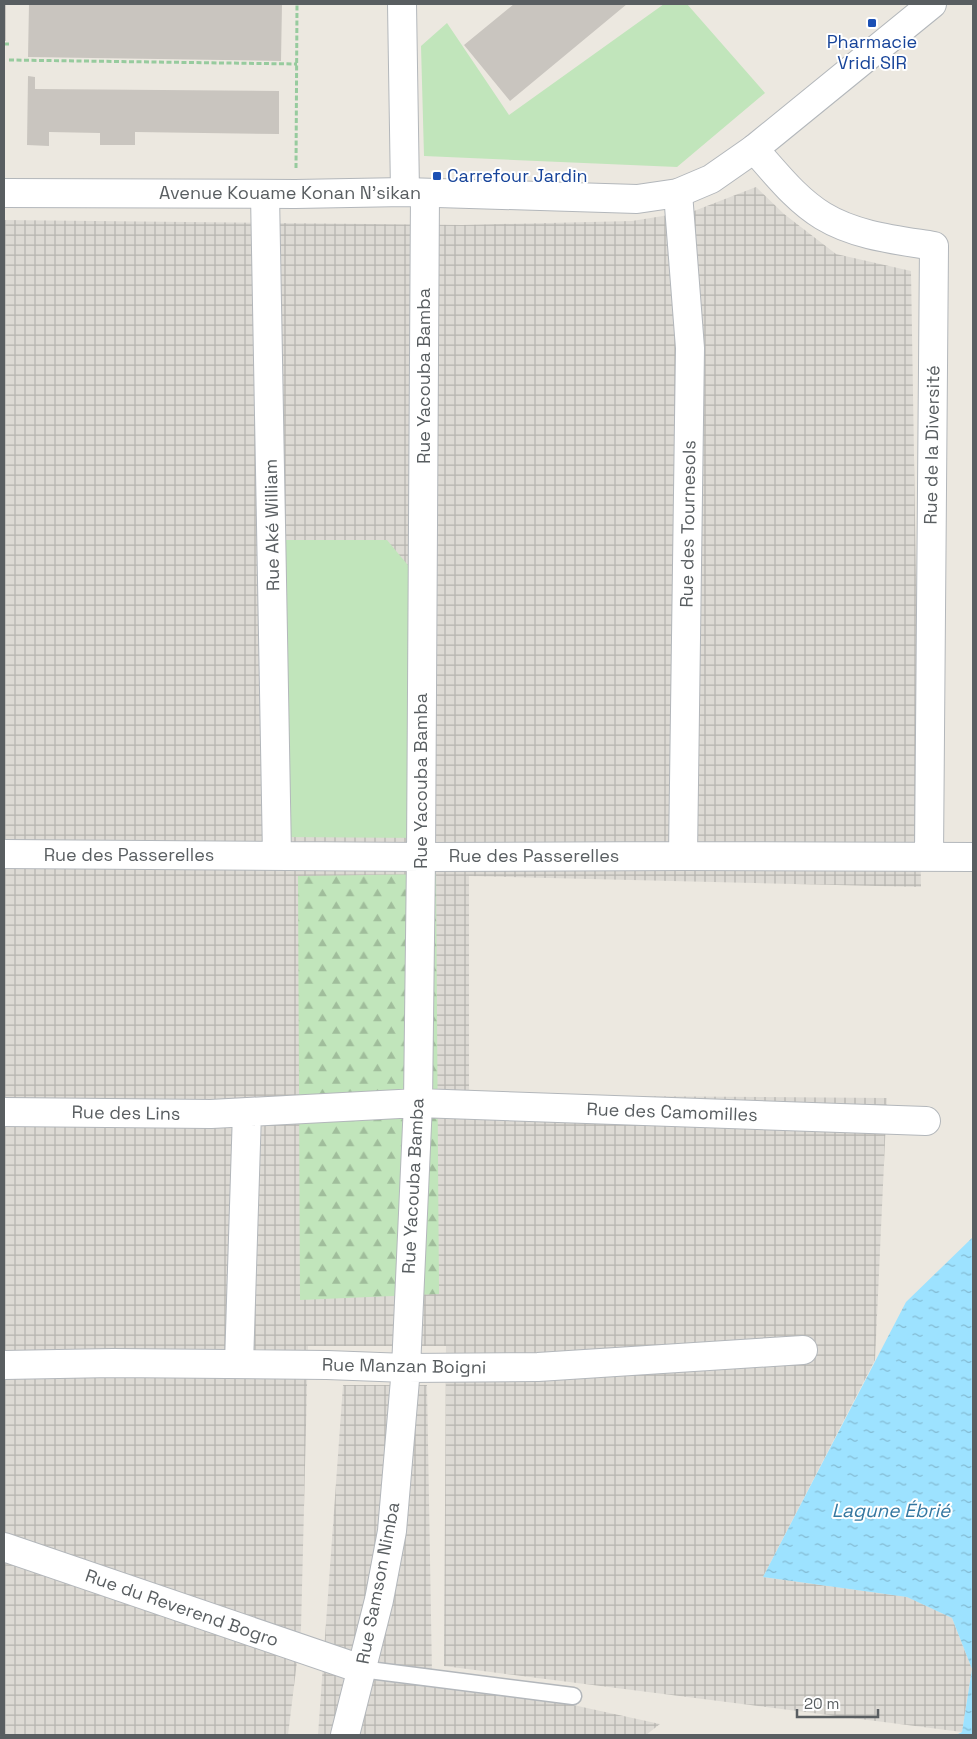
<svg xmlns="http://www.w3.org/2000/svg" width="977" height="1739" viewBox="0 0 977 1739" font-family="'Space Grotesk',sans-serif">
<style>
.industrial{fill:url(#industrial-grid)}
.green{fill:#c1e5bb}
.forest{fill:url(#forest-firs)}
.water{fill:url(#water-ripples)}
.building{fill:#c9c5bf}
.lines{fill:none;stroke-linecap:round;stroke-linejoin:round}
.service-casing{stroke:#b3b7bb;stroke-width:19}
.minor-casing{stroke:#b3b7bb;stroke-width:30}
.tertiary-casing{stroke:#b3b7bb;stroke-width:30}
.path{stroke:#97cb9e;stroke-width:3;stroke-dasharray:5 2.5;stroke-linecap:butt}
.service{stroke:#fff;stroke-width:16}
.minor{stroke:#fff;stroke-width:28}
.tertiary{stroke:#fff;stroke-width:28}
.transit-dot{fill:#1a4fb4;stroke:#fff;stroke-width:2}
.labels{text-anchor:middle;stroke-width:4;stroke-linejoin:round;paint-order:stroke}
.transit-label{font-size:18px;fill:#164399;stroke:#fff}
.street-label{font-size:18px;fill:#595e61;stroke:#fff}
.water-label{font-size:19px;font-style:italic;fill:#3577a0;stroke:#fff}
</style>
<defs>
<pattern id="industrial-grid" width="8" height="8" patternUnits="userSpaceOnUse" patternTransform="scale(1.25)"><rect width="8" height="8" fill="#dddad4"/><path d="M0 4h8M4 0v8" fill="none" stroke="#b6b4af"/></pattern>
<pattern id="forest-firs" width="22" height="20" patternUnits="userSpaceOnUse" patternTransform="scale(1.25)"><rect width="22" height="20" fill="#c1e5bb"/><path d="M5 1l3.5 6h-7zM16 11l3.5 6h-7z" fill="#a0bd9b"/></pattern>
<pattern id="water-ripples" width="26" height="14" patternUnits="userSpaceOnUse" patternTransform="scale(1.25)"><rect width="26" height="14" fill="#9de2ff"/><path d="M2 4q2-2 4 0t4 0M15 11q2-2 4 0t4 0" fill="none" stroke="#83bad2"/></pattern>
</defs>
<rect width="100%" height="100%" fill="#ece8e0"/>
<path class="industrial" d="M756,187L784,214L836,254L911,271L921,887L469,876V1095L887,1098L875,1360L763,1577L908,1597L952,1618L972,1669L962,1732L444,1666L446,1346H308L301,1629L288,1735H4V220L462,225L632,221L694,211Z
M343,1385H427L432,1674L660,1724L646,1735H318Z"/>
<path class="green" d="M664,4H687L765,93L677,167L424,156L421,46L447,23L509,115Z
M285,540H387L426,587L430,838L280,837Z"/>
<path class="forest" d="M436,874L439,1294L300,1300L298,876Z"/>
<path class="water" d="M973,1237V1735H956L962,1732L972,1669L952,1618L907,1597L763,1577L906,1302Z"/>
<path class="building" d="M4,4H6V41H4Z
M29,4H282L281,61L28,57Z
M514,4H627L510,101L464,45Z
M28,76L35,77V89L279,91V134L135,132V145H100V133L49,132V146L27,145Z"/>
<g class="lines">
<g class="service-casing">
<path id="service" d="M361,1669L573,1696"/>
</g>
<g class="minor-casing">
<path id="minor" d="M402,4L405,192
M754,149C775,172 795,199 823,216C856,236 897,240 934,246L929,856
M678,193L690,348L683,856
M265,194L277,856
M4,854L421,857L683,856L973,857
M4,1112L211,1114L418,1103L926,1121
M239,1364L247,1112
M4,1365L113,1363L327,1365L406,1368L538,1367L803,1350
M4,1547L361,1669
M345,1735L379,1600L392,1531L406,1368L418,1103L421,857L425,193"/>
</g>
<g class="tertiary-casing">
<path id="tertiary" d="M4,193L295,194L405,192L637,199L678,193L711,179L754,149L932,4"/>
</g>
<path class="path" d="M4,44H10
M9,60L297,64
M296,168L297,4"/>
<use href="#service" class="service"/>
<use href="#minor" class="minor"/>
<use href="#tertiary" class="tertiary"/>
</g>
<g class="transit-dot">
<rect x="867" y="18" width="10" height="10" rx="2.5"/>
<rect x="432" y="171" width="10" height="10" rx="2.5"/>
</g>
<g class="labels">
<g class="transit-label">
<text x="872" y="48">Pharmacie<tspan x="872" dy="21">Vridi SIR</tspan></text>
<text x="447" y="182" text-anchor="start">Carrefour Jardin</text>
</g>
<g class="street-label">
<text x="290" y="199">Avenue Kouame Konan N'sikan</text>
<text transform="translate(424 376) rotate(-90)" y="6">Rue Yacouba Bamba</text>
<text transform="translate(932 445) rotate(-89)" y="6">Rue de la Diversité</text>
<text transform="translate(688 524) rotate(-89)" y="6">Rue des Tournesols</text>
<text transform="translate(272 525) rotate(-91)" y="6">Rue Aké William</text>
<text transform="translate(421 781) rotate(-90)" y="6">Rue Yacouba Bamba</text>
<text x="129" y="861">Rue des Passerelles</text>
<text x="534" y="862">Rue des Passerelles</text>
<text transform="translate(672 1112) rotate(2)" y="6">Rue des Camomilles</text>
<text transform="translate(126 1113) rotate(1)" y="6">Rue des Lins</text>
<text transform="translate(413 1186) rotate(-87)" y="6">Rue Yacouba Bamba</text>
<text transform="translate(404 1366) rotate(1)" y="6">Rue Manzan Boigni</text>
<text transform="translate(378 1583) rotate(-79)" y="6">Rue Samson Nimba</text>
<text transform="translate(182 1608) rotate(19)" y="6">Rue du Reverend Bogro</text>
</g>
<g class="water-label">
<text x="891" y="1517">Lagune Ébrié</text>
</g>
</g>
<rect width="977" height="1739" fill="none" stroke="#595e61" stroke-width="10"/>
<path d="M797 1709v8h81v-8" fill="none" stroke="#595e61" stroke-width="2.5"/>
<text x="804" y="1709" font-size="15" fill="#595e61" stroke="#ffffff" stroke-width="4" paint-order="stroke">20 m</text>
</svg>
